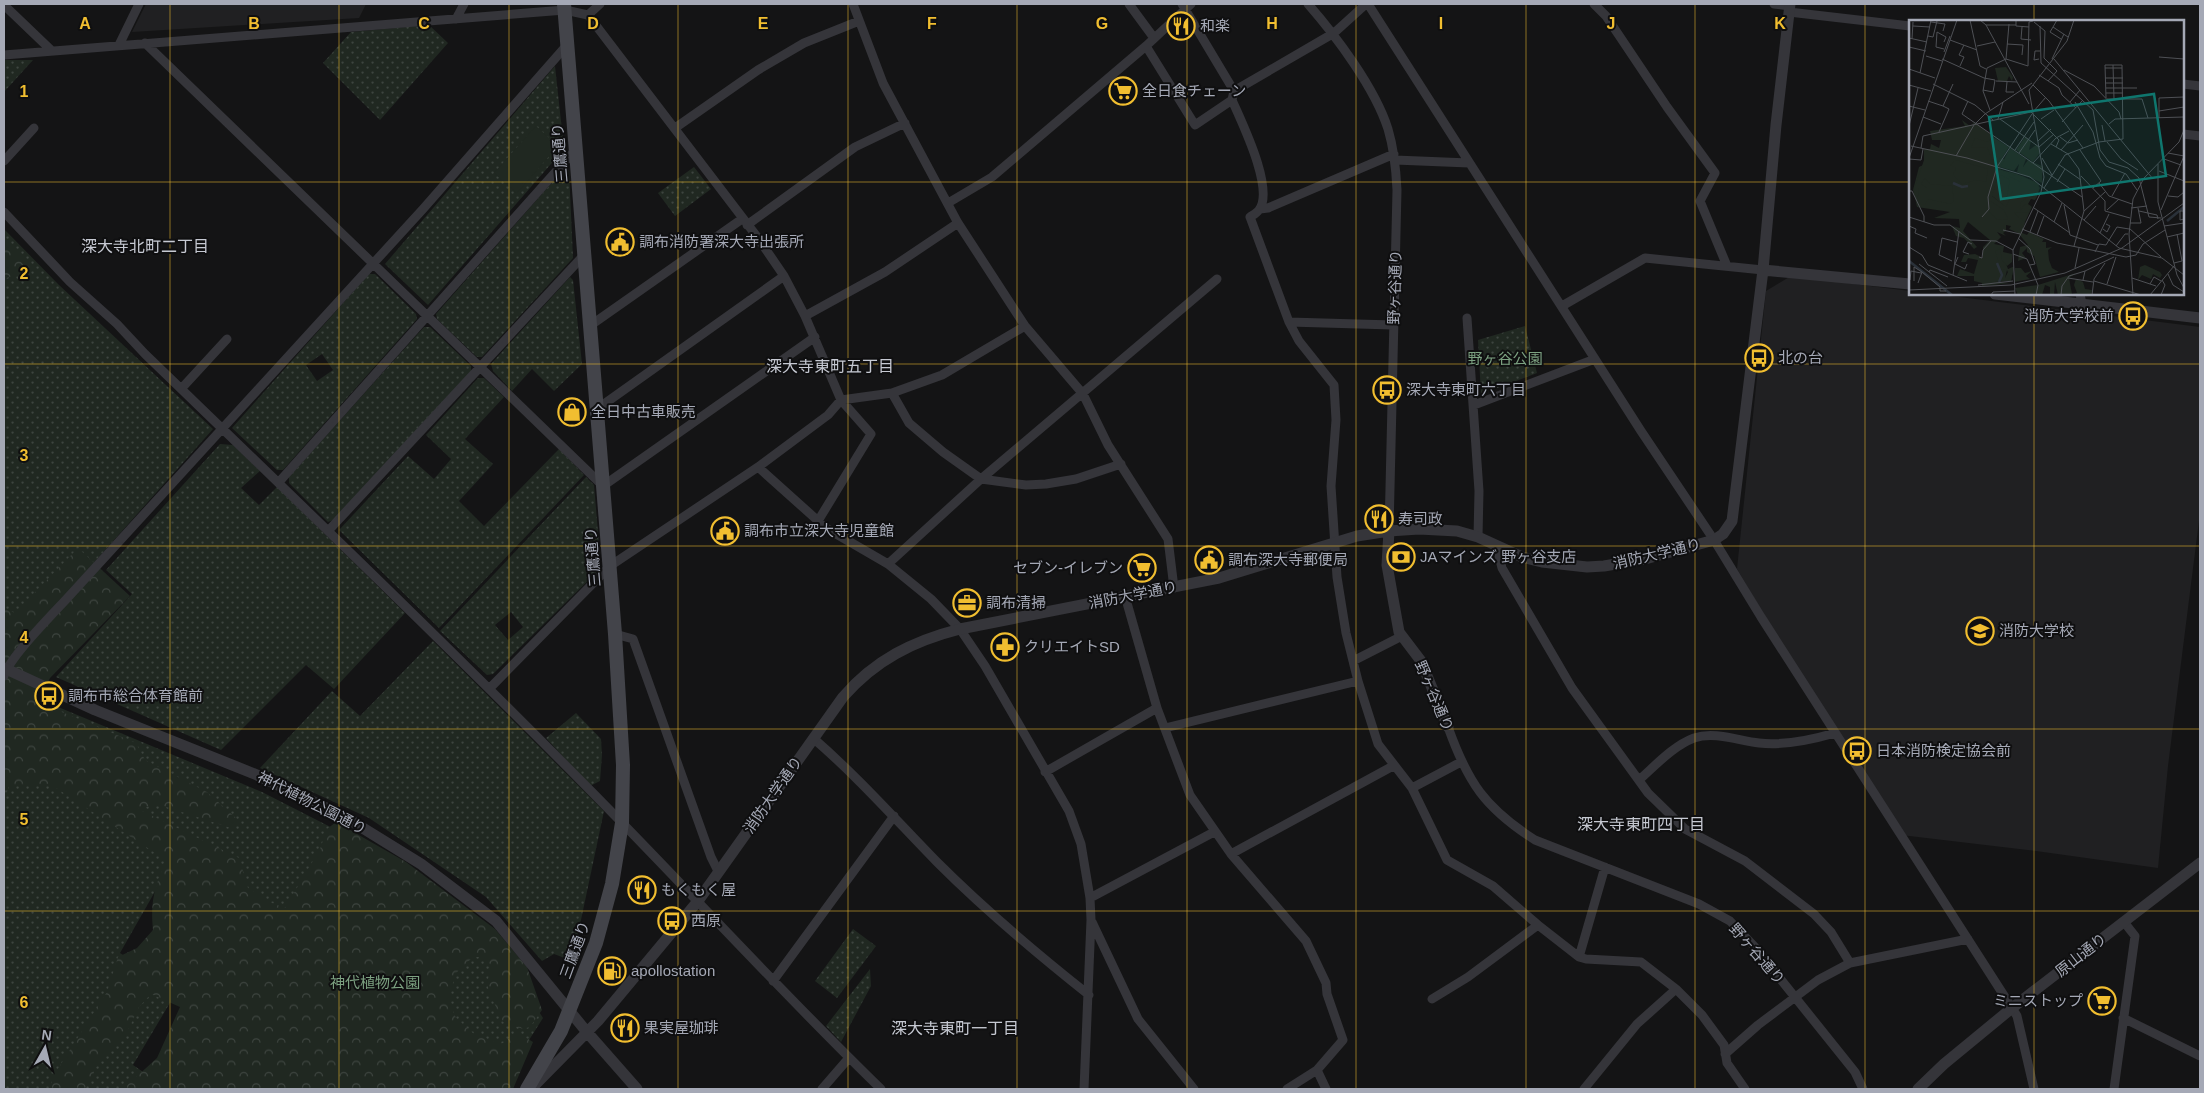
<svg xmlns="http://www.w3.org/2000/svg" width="2204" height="1093" viewBox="0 0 2204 1093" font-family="Helvetica,'Noto Sans JP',sans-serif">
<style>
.built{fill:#202022}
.grass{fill:url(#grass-dots);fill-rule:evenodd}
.forest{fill:url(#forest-crowns)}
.garden{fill:#202821}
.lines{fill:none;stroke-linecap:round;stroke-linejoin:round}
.minor{stroke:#35353a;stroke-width:9}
.tertiary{stroke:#35353a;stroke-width:11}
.secondary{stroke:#43444a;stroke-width:14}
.grid{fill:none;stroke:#f1be30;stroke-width:1;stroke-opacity:0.55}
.labels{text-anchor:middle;stroke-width:4;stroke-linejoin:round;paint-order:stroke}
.poi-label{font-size:15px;fill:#a5a9b6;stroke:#0f0f10;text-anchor:start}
.street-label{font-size:15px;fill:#a5a9b6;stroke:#0f0f10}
.park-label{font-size:15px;fill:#7ca181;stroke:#0f0f10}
.neighbourhood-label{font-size:16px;fill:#c6c9d2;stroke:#0f0f10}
.inset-river{fill:none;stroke:#2a3139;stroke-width:2.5}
.inset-road{fill:none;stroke:#4e5055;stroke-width:1}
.view{fill:#0f766e;fill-opacity:0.15;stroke:#0f766e;stroke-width:2.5}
.inset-edge{fill:none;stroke:#a5a9b6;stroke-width:2.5}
.grid-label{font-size:16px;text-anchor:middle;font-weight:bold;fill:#f1be30;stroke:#0f0f10;stroke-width:4;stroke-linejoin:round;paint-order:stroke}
</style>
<defs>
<pattern id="grass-dots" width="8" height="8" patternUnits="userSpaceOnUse" patternTransform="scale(1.25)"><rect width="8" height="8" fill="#202821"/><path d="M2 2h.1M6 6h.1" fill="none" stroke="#3d443f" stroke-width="1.8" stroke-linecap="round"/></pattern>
<pattern id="forest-crowns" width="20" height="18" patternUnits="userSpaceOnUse" patternTransform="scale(1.25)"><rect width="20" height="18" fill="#202821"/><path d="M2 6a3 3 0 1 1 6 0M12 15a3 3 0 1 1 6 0" fill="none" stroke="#3d443f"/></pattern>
</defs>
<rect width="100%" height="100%" fill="#141415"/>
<path class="built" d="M146,4H366L359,18L132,32Z
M1791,276L1910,291V294H1935L2200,327V513L2168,766L2158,868L2036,851L1901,835L1810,693L1737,569L1766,291Z"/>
<path class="grass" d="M429,25L448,43L380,120L323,63L351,32Z
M4,60H33L4,92Z
M555,66L564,149L428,305L385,264Z
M694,167L711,189L675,216L658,193Z
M564,169L569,170L573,258L482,357H477L437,319L436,314Z
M4,229L59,285L213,429L24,641L4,648Z
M369,274H375L416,314L417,319L283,470H277L232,428ZM322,354L333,370L317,381L306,365Z
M570,277L573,280L582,364L554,391L532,369L512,391L493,371L491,364Z
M1525,326L1537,373L1481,394L1478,340Z
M424,327H430L471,366V373L336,519L328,522L289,483V477Z
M478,378H484L504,397L465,439L493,464L459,501L484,526L559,449L584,475L439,628L339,530L408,456L434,479L451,459L426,435Z
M220,444L233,445L260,471L241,488L259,505L277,487L405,613L334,689L306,665L221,750L56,677L132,594L106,570Z
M586,477L594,485L601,568L493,674L487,675L440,631ZM511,612L523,627L508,640L495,625Z
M433,641L604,811L574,953L570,960L554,954L542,961L486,897L369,818L260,768L332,691L360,716Z
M4,690L27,694L262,792L356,840L494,942L543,1018L498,1089H4ZM161,881L207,1015L165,1087L133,1065L177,991L120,953Z
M576,713L601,739L602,755L600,781L590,786L546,738Z
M853,929L876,946L837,998L815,981Z
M870,969L871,986L841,1042L826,1026Z"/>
<path class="forest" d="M4,239L28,262L25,271L4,279Z
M78,548L130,596L50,678L38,702L136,743L145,760L207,792L238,820L234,829L157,804L138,809L239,858L248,888L272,903L285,908L320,849L327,829L336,822L406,862L495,929L527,967L542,1010L530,1027L523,1029L503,1022L489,992L487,982L492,966L482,957H473L455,974L449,1002L456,1018L474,1034L501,1044L518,1033L533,1042L513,1089H123L157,1058L180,1007L151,994L139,1007L129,1028L96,1067L85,1089H51L52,1078L107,992L118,957L137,948L153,930C150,900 155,887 166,860L50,784L9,786L4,801V608L15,613Z"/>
<path class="garden" d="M536,126L558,146L517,193L494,173Z"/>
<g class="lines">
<path class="minor" d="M853,4L883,83L958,223L1025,326L1083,394L1108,445L1168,539L1174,588
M1129,4L1154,38
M1182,4L1234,91L1232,100C1241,121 1275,189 1259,210C1257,213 1253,215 1250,217L1289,322L1299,341L1334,385L1336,420L1331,486L1337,577L1346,633L1358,681L1378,744L1412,788L1447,860L1493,886L1538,925L1579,957L1586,959L1641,962L1676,989L1702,1015L1724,1045L1727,1063L1745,1089
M1308,4C1336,36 1375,88 1388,129C1394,149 1396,169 1397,190L1389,531
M1368,4L1641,431L1714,540L1761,617L2012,1008L2017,1016L2034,1089
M1594,4L1606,16L1667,107L1715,173L1700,201L1727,266
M1774,4L1790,6
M4,5L52,51
M1789,12L1910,26
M588,15L600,4
M456,19L464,4
M145,43L603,486L815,337
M119,45L139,4
M1146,46L1195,125L1232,100
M4,55L565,10L588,15L758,238L784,276L805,316L841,400L871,434L818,521
M2183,84L2200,86
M1234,91L1334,33L1366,4
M675,128L758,70L804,43L859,21
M2183,134L2200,136
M1395,160L1469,163
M4,161L34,128
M948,203L992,177L1146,46L1191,4
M1260,209L1268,208L1394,154
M4,212L70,282L117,324L145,354C293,497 441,639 586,786C685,886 780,991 881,1089
M747,225L855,147L905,123
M2080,294L2082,304
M1562,306L1645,258L1763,270
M805,316L885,272L958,223
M1467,318L1479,491L1478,537
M1289,322L1393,325
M591,325L742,219
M181,389L227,339
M892,393L909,423L943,452L981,479L1026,485L1046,484L1076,479L1121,464
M1474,405L1595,359
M597,409L784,276
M758,467L826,528L888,564L931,599L960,629L985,666L1069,811L1081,844L1090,898L1091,920L1084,1089
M279,482L576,149
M329,530L584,255
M1502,549L1499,556L1502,568L1572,688L1648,793L1685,829L1745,861L1814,914L1831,932L1850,963
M888,564L981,479L1217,279
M1125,596L1157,708L1190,795L1231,854L1306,941L1326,983L1327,994L1343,1040L1317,1070L1287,1089
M615,634L633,639L711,857L718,871
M1353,661L1402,636
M4,676C10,656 56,611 72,593L423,209L567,45
M489,689L610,566L758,467L828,415L841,400L892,393L942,375L1025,326
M1448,727C1468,783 1485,808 1535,840L1699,904L1730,921L1754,946L1855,1072L1863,1089
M1165,728L1358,681
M813,738C858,777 896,820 937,862C985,910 1036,953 1089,995
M1045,772L1157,708
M1639,780C1656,765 1673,746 1694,738C1715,731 1739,741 1759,743C1785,746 1811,740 1835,733
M1412,788L1461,762
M1231,854L1393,766
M1090,898L1214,832
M1092,922L1138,1019L1194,1089
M1579,957L1605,867
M773,981L894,816
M1432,999L1468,977L1538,925
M2123,1018L2200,1056
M1725,1054L1758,1025L1818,980L1850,963L1968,939
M1317,1070L1326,1089
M822,1089L848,1059
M1584,1089L1637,1024L1676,989
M2114,1089L2135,936L2124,922"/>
<path class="tertiary" d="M1763,270L1910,284
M1995,294L2200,318
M1389,531L1387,565L1399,632L1421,661L1448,727
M4,668L95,710L257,775L345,817L421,864L496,921L586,1031L637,1089
M531,1089L598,1021L698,901L843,697C875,660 913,641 960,629L1219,578L1357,536L1389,531L1419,529L1457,531L1478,537L1522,557L1542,562L1587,567L1604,566L1645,559L1714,540L1723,534L1732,521L1763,270L1776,125L1790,4
M1918,1089L1944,1064L2012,1008L2200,863"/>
<path class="secondary" d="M527,1089L561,1031L596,943L612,884L622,823L623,765L615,634L564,4"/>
</g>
<path class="grid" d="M170,4V1089M339,4V1089M509,4V1089M678,4V1089M848,4V1089M1017,4V1089M1187,4V1089M1356,4V1089M1526,4V1089M1695,4V1089M1865,4V1089M2034,4V21M4,182H1910M2183,182H2200M2034,294V1089M4,364H2200M4,546H2200M4,729H2200M4,911H2200"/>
<defs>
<g id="restaurant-ring" transform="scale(1.4375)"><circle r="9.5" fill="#0f0f10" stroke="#f1be30" stroke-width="1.5"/><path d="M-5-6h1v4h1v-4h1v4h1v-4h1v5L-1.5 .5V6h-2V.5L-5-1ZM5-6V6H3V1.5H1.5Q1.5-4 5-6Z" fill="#f1be30"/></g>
<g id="supermarket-ring" transform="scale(1.4375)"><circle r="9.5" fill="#0f0f10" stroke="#f1be30" stroke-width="1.5"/><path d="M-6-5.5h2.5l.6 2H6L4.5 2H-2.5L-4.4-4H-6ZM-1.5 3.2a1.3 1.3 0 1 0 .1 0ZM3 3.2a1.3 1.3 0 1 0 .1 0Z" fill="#f1be30"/></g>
<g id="civic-ring" transform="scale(1.4375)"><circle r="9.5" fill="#0f0f10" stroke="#f1be30" stroke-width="1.5"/><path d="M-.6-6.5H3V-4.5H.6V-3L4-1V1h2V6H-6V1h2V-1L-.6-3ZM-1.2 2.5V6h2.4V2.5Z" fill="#f1be30"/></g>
<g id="bus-ring" transform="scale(1.4375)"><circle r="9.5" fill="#0f0f10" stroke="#f1be30" stroke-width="1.5"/><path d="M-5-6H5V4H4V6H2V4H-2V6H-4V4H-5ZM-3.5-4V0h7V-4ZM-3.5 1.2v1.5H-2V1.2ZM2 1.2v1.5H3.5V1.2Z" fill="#f1be30"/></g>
<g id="shop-ring" transform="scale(1.4375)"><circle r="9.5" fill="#0f0f10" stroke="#f1be30" stroke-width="1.5"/><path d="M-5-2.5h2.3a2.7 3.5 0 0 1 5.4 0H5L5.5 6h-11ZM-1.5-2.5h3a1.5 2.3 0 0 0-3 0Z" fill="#f1be30"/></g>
<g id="bank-ring" transform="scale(1.4375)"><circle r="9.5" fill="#0f0f10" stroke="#f1be30" stroke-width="1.5"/><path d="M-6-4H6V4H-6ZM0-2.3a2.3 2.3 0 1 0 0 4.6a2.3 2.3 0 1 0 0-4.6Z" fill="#f1be30"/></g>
<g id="office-ring" transform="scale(1.4375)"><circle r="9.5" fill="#0f0f10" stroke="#f1be30" stroke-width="1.5"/><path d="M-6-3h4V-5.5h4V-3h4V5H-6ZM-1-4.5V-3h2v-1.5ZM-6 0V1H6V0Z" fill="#f1be30"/></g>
<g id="school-ring" transform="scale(1.4375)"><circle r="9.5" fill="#0f0f10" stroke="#f1be30" stroke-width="1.5"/><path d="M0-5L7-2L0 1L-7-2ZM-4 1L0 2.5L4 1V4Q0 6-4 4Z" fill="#f1be30"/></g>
<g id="pharmacy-ring" transform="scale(1.4375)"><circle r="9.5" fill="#0f0f10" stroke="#f1be30" stroke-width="1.5"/><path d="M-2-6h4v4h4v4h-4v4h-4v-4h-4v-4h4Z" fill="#f1be30"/></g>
<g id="fuel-ring" transform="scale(1.4375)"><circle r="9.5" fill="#0f0f10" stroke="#f1be30" stroke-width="1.5"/><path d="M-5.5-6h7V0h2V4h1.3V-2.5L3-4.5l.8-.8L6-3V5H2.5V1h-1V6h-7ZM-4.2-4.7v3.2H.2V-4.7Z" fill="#f1be30"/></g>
</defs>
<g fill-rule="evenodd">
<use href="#restaurant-ring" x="1181" y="26"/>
<use href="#supermarket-ring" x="1123" y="91"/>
<use href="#civic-ring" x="620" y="242"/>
<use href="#bus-ring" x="2133" y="316"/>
<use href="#bus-ring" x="1759" y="358"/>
<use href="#bus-ring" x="1387" y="390"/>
<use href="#shop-ring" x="572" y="412"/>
<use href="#restaurant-ring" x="1379" y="519"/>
<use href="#civic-ring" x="725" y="531"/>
<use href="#bank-ring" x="1401" y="557"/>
<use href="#civic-ring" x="1209" y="560"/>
<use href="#supermarket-ring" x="1142" y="568"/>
<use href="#office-ring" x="967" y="603"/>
<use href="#school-ring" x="1980" y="631"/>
<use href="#pharmacy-ring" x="1005" y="647"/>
<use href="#bus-ring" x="49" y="696"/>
<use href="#bus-ring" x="1857" y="751"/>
<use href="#restaurant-ring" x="642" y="890"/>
<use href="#bus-ring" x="672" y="921"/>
<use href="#fuel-ring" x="612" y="971"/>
<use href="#supermarket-ring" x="2102" y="1001"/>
<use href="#restaurant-ring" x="625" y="1028"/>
</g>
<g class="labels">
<g class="poi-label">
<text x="1200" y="31">和楽</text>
<text x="1142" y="96">全日食チェーン</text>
<text x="639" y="247">調布消防署深大寺出張所</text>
<text x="2114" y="321" text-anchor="end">消防大学校前</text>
<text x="1778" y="363">北の台</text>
<text x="1406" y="395">深大寺東町六丁目</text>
<text x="591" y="417">全日中古車販売</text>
<text x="1398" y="524">寿司政</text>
<text x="744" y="536">調布市立深大寺児童館</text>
<text x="1420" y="562">JAマインズ 野ヶ谷支店</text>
<text x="1228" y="565">調布深大寺郵便局</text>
<text x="1123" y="573" text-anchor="end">セブン-イレブン</text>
<text x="986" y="608">調布清掃</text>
<text x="1999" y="636">消防大学校</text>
<text x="1024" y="652">クリエイトSD</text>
<text x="68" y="701">調布市総合体育館前</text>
<text x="1876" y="756">日本消防検定協会前</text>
<text x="661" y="895">もくもく屋</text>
<text x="691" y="926">西原</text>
<text x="631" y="976">apollostation</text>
<text x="2083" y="1006" text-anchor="end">ミニストップ</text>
<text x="644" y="1033">果実屋珈琲</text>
</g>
<g class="street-label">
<text transform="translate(560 153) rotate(-95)" y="5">三鷹通り</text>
<text transform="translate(1395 287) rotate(-88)" y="5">野ヶ谷通り</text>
<text transform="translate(1657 554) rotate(-13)" y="5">消防大学通り</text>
<text transform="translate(593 557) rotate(-95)" y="5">三鷹通り</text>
<text transform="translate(1133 595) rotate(-11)" y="5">消防大学通り</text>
<text transform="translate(1434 696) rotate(67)" y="5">野ヶ谷通り</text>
<text transform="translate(773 795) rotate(-55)" y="5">消防大学通り</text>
<text transform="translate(312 803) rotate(27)" y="5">神代植物公園通り</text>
<text transform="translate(575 950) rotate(-70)" y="5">三鷹通り</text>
<text transform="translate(1757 954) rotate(49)" y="5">野ヶ谷通り</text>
<text transform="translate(2081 955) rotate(-38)" y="5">原山通り</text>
</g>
<g class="park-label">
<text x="1505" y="364">野ヶ谷公園</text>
<text x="375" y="988">神代植物公園</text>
</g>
<g class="neighbourhood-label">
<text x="145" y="252">深大寺北町二丁目</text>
<text x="830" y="372">深大寺東町五丁目</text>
<text x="1641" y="830">深大寺東町四丁目</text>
<text x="955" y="1034">深大寺東町一丁目</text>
</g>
</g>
<g transform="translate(1909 20)">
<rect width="275" height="275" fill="#141415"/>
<path d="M65,105L100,127L89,145L48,134ZM116,117L122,121L120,130L127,125L130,127L131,133L124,142L107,130ZM101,128L117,139L114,147L119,140L133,146V163L108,152L110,144L105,151L91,147ZM16,130L108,154L127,162L131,168L126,180L122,179L119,184L123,187L115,204L81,174L109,203L99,205L41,190L8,186L4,170L10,147L16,144ZM85,224L91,227L99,249L105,247L102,261L98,250L66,252L71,237L74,238ZM236,245L251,252L253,255L251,258L244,254L242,259L233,255L229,260L231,247Z" fill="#202821"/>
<path d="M97,47L104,57L103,61L100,56L98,61H89L86,48ZM53,100L61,106L66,102L85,117L78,122L66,118L62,128L78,127L84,142L88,143L92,137L96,140L90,149L107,156H100L111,162L113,156L130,164L128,177L125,180V176L119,177L112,182L111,191L116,184L122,186L120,192L105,193L116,202L113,213L118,215L120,212L135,219L133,222H137V228L143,227L139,230L140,240L143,248L150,252L131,257L125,236L118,232V228L113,233L117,238L109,241L111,227L119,225L109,213L100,209L102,206L97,205V211L94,213L97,216L88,212L92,217L85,224L95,226L94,232L103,234V242L98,246L93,240L91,229L86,231L92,249L98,250L96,258L101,248L104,247V250L102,261L86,262L102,263L73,266V263L65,261V256H48L51,249L65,254L69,240L59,238L57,242H52L55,235L66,234L74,238V227L81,220L59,202L54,211L68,227L65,229L55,218L47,216L43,206L51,208L50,199L25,198L41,192L8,187L5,169L15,140V129H21L22,124L30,128L32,120H23L21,111L56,106ZM47,140L79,149L77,162L68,160L53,164L44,155L47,148L41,145ZM92,155L101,160L97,181L104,171L97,187L83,176L89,156ZM16,158L21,164L43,166L45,181L42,184L19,179L16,185L8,183L10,168H18L12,164ZM81,181L95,190L99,199L88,200L80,191ZM106,248H112L116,253L123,251L117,256L121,259L105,262ZM167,253L160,258L163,274L168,273L165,265L167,259L174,262L176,269L183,270L182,275H149L146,262L145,275H141V267L136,265L133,275H109L106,268L129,265Z" fill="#202821" fill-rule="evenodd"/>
<path class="inset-river" d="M44,163L53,167L59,166M258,201L275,187M0,241L43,275M88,243L93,255L90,262"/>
<path class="inset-road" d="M61,0L71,46L77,49M71,0L77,5L120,84M107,0V6L120,7M148,0L144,7L159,17M22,2L36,4L34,11M125,2L136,11L135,38L148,51L139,61M77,5H107M4,6L21,7M131,6L132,43L184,90L191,130L200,142L219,148L230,158L240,197L252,198M113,7L112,19L122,20M144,7L141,12L152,19M19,16L24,17L28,1M0,18L18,22M3,19L4,2M41,20L68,30M98,24L114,25L113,35M68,26L86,22M0,27L17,31M35,29L27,27L28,12L37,17L35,22M35,32L41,16M17,36L33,41M250,37L275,39M33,39L75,58L86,60L84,72L74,70M97,39L100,4M130,39L125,40L126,31H131M143,39L155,14M145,39L244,159M204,45L205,79M51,46L55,37L50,35L55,25M196,48H213M0,49L26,58M155,50L185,66L210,92L212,99M11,53L22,0M130,55L150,68L153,75L167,88M196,58H214M87,61L108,62M98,62L97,72H105M196,63H214M24,64L66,85L84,100M0,65L22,71M124,65L140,81L174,128M197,68H228M197,73H214M197,78L196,45H213L214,119M198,79H214M214,79H233L239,98M19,81L34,86M59,81L53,94L173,177M161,82L171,70M166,82L184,112L191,138L197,146L217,154L228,170M0,86L16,90M81,90L74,71L78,48L97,39L119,46L120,2L124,1M250,91L275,87M124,92L137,77M14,97L32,104M250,98V78L275,77M89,99L94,82M91,99L130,127L145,114M132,99L145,90M153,102L174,80M200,104L206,99L275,97M193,105L196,121M0,106L9,68M30,112L40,89L34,86L44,64M151,117L159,123L169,120M129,121L142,109M198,122L212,139L229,150M142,124L159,134L170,149L175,191M2,126L58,138L121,157L210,228L253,238L275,255M12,128L14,116L122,92L150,120L147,127M106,130L125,102M152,130L174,105M171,130L192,161L184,168M110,133L126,110M259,133L275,136M47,136L65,105L76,94L123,63M0,138L48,0M133,138L143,155M0,139L12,140L14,129M255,139L272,145M124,143L147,118L160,111M149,144L172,160M249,144V182L268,255L275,268M250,151L275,161M0,153V192M172,156L196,181V191L221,198M148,162L156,149M190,163L200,176L223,184M135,168L156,135L190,122L214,119M0,171H3L15,196V202M203,176L216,153M259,176L269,177L275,172M155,185L161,215L189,225M125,188L161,213M222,188L238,186M198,190L210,179M252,190L275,136M230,191L248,195L249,199M275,191H271V200L275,199M0,197L25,205H41L61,220L87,221L104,230M73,197L80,189L79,177L88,147L123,94M175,200L187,186M145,202L153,183M221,203H232L229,188M0,206L7,209L6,213L18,218M255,206L275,203M220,208L252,237M113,209L148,223L217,237L227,235L234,224L256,210M194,209L198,212L201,206L197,204M94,210L111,214M121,212L129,191M191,213L200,194M128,215L135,196M258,217L275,213M109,218L121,229L126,244L121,245M200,220L208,207L220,209M165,226L175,191L196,172M207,226L216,214H219M0,227L13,235L19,245L58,261M186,232L190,224L197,225L200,220M60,234L54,232L59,222L63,224M104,234L118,239L129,265L127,275M49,237L46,244L56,249L58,244M70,237L73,238L74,230L82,221M43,241L30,235L33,218L48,222M265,243L273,241L268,214M10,244L38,266M166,248L170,228M13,252L31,267V271H37M20,252L21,250L39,257M259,254L264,265L275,272M44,255L50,211M159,258L184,262M223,258L247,266M1,260L2,251L12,253M174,260L176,251L205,237M5,261V247L13,252L9,263M185,261L232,275M198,264L207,237M241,264L245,257L252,261M69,265L104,261M0,270L102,265L156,253L213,228L275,183M82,275L84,272L106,271M106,275L104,230L132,172L135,157L120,70L158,21L165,0M152,275L153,266L160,256L176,251M183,275L185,259L196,243M224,275L220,214L224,179L235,158L270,122L275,110M241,275L265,246M252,275L256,265L253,260"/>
<path class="view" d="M245,74L257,156L92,179L80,97Z"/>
<rect width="275" height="275" class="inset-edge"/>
</g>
<g class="grid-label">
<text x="85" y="29">A</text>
<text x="254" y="29">B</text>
<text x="424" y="29">C</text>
<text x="593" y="29">D</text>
<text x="763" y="29">E</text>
<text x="932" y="29">F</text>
<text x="1102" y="29">G</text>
<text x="1272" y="29">H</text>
<text x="1441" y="29">I</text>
<text x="1611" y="29">J</text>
<text x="1780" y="29">K</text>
<text x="24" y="97">1</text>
<text x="24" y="279">2</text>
<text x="24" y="461">3</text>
<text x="24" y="643">4</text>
<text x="24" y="825">5</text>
<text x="24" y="1008">6</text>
</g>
<rect width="2204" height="1093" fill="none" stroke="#a5a9b6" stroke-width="10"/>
<g transform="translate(45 1048) rotate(8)" stroke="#0f0f10" stroke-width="4" paint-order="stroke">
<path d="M0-4L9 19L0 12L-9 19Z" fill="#a5a9b6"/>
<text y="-8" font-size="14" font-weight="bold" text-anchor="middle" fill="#a5a9b6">N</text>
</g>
</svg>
